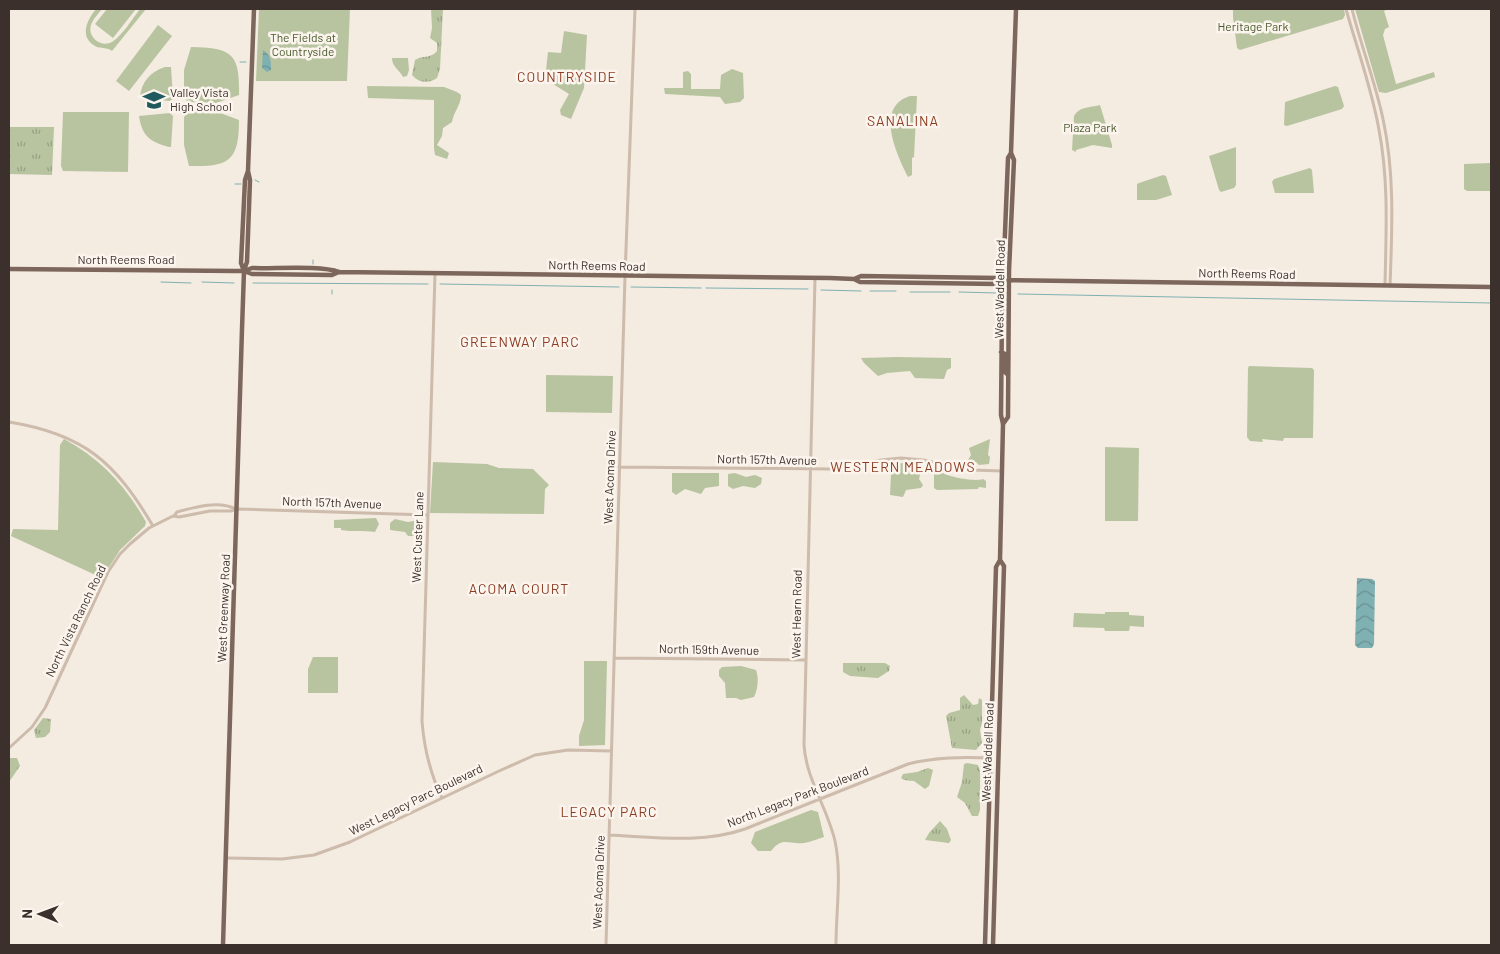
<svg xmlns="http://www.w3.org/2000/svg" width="1500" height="954" viewBox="0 0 1500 954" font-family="Barlow,sans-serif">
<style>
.grass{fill:url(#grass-tufts)}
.park{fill:#b8c4a0}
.water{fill:url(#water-waves)}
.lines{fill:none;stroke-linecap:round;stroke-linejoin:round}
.stream{stroke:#7fb0b2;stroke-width:1}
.minor{stroke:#cdbbac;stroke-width:3}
.major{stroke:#7d675c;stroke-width:4.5}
.labels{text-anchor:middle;stroke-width:5;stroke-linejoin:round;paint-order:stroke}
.park-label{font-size:12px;fill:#4a5a2e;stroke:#fbf5ee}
.poi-label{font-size:12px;fill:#3b302b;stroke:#fbf5ee;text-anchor:start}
.street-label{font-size:12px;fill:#3b302b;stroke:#fbf5ee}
.neighbourhood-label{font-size:14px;letter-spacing:1px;fill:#8c3b22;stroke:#fbf5ee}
</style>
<defs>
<pattern id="grass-tufts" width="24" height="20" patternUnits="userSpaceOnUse" patternTransform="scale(1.25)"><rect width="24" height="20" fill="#b8c4a0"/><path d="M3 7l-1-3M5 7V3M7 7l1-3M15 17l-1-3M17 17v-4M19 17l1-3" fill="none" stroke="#97a083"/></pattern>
<pattern id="water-waves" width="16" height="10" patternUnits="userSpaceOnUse" patternTransform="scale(1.25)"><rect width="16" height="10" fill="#7fb0b2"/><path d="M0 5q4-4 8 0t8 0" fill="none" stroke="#699091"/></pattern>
</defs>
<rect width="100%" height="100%" fill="#f4ebe1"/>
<path class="grass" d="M431,9H443L440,69L437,78C428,84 419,83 412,75L415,60C422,55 431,59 437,51V43L430,38L432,28Z
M9,127H54L52,175L9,174Z
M843,663H885L890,666L889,671L878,678L850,676L843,672Z
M964,695L973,705L978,704L979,698L982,700V723L980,730L982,743L976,750L952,748L946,716L949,713L960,710V698Z
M43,718L51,719L50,732L45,737L36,738L34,730Z
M9,758H17L20,766L9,782Z
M967,763L978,765L980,771V810L978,816H972L965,803L957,797L962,782L964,764Z
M928,768L933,770L929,786L925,789L914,781L904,780L901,778L903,774L917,772Z
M940,821L947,829L951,840L949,843L925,840L929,833Z"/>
<path class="park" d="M96,9H102C98,14 93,19 91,25C87,37 101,48 112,42C122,36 133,18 140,9H146L112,51C107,47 102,49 97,47C78,38 87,20 96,9Z
M107,9H136L113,38L95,24Z
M259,9H350L347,81H256Z
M1233,9H1344L1345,15L1343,19L1240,50L1237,48L1233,17Z
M1355,9H1388L1384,11L1389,27L1385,29L1383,35L1396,84L1434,72L1435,77L1386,93L1379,92Z
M158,25L172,36L129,91L116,81Z
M564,31L587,35L584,88L571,119L561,115L560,110L569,94L545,79L548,52L561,53Z
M191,47C232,48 240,53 239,95L216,103L188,102L184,98V70Z
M392,58H408L409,70L407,76L403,77C399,69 392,67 392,58Z
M165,67H171L173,99L170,101L140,98C141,82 150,72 165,67Z
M732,69L743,73L744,98L740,102L725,104L720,97L665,94L664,88H683V72L688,71L691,74V89H720L721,75Z
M367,86L444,87L457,92L461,95C461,105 454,111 452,122L443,128L442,136L437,145L449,153L447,159L435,155L434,148V100L368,98Z
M1335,86L1338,87L1344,106L1342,109L1287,126L1284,125L1285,102Z
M910,96H917L914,157L912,158V175L908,177C897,155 874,107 910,96Z
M1100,105L1112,145V148L1093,145L1076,150V152L1072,150L1074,116C1080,106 1090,108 1100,105Z
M189,111H215L239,120C239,161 229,167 189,166L184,145V117Z
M63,112H129L128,172L63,171L61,166Z
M170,113L173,116L171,147H169C150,142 142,136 139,116Z
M1236,147V185L1234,188L1221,192L1219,190L1209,156Z
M1491,163V191H1467L1464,189V164Z
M1310,168L1312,170L1314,193H1275L1272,182L1274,179Z
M1163,175L1166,176L1172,195L1156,200H1137V184L1139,183Z
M897,357L951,358V368L947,370L944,379L915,378L910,371L887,373L878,376L864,363L861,358Z
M1249,366L1312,368L1314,370L1313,438H1284L1283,441L1262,439L1263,442L1250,441L1247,437L1248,368Z
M546,375L613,376L612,413L546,412Z
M64,439C100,458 126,486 146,522L145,526L120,550L102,578L11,536L13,529L58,530L60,445Z
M990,439L988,455L990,457L989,464L979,465L976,462L969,463L968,460L971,455L969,448Z
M1105,447L1139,448L1138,521H1105Z
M433,462L487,464L499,468L533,469L549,485L545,489L544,514L430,513Z
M903,463L922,466L919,479L923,485L921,488L906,490L903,497L890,495L891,474L885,472L878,474L875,470L876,467Z
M934,467C937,468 939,470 941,472C948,477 975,482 983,479L986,481V488L979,487L978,489L937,490L934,488Z
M672,473H719V486L705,488L701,494L685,489L676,495L672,492Z
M735,473L746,477L755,475L762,478L761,484L755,488L743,486L733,489L728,486V474Z
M376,518L379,524L375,532C364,530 353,532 341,530V528H334V520Z
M395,519L408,522L419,520L420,528L418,536H408L405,532L390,530V523Z
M1105,612H1129V615L1144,616V627L1130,626L1129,631H1105L1104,628L1073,627L1074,613L1105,614Z
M313,657H338V693H308V669Z
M584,661H607L605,745L579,746V736L584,720Z
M741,666L756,670C759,678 758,689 754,697L741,700L736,698H726L725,683L719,676V670L722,667Z
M811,810L818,812L824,837C817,839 810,842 804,843C788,845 783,836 771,851H758L751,843L755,832Z"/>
<path class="water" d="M263,50C271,55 271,61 271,70L267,72L262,68Z
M1357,578L1372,579L1375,581L1374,644L1372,648H1358L1355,645Z"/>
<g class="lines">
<path class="stream" d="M240,62H246
M255,180L259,182
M235,184H241
M313,264V260
M161,282L191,283
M202,282L234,283
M253,283L428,284
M440,284L619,287
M631,287L701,288
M706,288L808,289
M332,290V294
M821,290L861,291
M870,291H896
M910,292H950
M959,292L997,293
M1018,294L1491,303"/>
<path class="minor" d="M1346,9C1357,49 1372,89 1379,130C1389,182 1386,233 1385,286
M1352,9C1361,46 1375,81 1383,119C1395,174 1392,230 1390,286
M435,273L422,721C424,748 430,773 442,798
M815,278L804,745C806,779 827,807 835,841C842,874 836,911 836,945
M9,422C84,434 115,462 153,526
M619,467L829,469L881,460L901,458L923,460L972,470L1002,471
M174,516L177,512C195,507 219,500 236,509
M614,658L805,660
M9,748L32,727L45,708L108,572L120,554L130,544L149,528L173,516L179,517L210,511H231L237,509L427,515
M609,835C654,837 702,844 745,829L908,764C935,757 963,757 991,758
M226,858L282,859L314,855L350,842L499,771L535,755L568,750L611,751
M606,945L625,276L635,9"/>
<path class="major" d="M9,269L236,271H244L252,274L332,275L339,272
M244,270L247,262L250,180L248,171L254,9
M244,271L252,268C273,269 321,265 339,272L830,278L854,279L860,282L998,284L1003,280
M854,279L861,276L998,278L1003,280L1491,287
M1001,352L1005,354V372L1008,375
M1003,424L1008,417L1009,271L1014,160L1011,153
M223,945L242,329L244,271L241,263L245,180L248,171
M985,945L996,567L1000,560L1003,424L1001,415L1002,307L1008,158L1011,153L1016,9
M993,945L1004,566L1000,560"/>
</g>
<defs>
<g id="school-bare" transform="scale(1.725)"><path d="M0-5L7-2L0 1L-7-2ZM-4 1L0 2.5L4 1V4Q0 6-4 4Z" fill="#1f5a5e" stroke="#fbf5ee" stroke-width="2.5" paint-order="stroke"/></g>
</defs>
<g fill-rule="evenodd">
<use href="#school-bare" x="154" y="100"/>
</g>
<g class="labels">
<g class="park-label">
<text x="1253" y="31">Heritage Park</text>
<text x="303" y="42">The Fields at<tspan x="303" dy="14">Countryside</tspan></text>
<text x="1090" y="132">Plaza Park</text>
</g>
<g class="poi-label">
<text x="170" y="97">Valley Vista<tspan x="170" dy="14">High School</tspan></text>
</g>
<g class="street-label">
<text x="126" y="264">North Reems Road</text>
<text transform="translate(597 266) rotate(1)" y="4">North Reems Road</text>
<text transform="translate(1247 274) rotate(1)" y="4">North Reems Road</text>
<text transform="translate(1000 289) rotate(-89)" y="4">West Waddell Road</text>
<text transform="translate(767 460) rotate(1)" y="4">North 157th Avenue</text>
<text transform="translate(610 477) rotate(-88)" y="4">West Acoma Drive</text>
<text transform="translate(332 503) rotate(2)" y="4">North 157th Avenue</text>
<text transform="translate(418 537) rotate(-88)" y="4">West Custer Lane</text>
<text transform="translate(224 608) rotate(-88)" y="4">West Greenway Road</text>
<text transform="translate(797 614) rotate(-89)" y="4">West Hearn Road</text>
<text transform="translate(76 621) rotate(-64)" y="4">North Vista Ranch Road</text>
<text transform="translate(709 650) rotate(1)" y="4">North 159th Avenue</text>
<text transform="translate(988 752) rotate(-88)" y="4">West Waddell Road</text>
<text transform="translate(798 797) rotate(-21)" y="4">North Legacy Park Boulevard</text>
<text transform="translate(416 800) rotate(-26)" y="4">West Legacy Parc Boulevard</text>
<text transform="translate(599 882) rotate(-88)" y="4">West Acoma Drive</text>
</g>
<g class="neighbourhood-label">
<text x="567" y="82">COUNTRYSIDE</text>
<text x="903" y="126">SANALINA</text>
<text x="520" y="347">GREENWAY PARC</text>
<text x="903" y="472">WESTERN MEADOWS</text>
<text x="519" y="594">ACOMA COURT</text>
<text x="609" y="817">LEGACY PARC</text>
</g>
</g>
<rect width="1500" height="954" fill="none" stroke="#3b302b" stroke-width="20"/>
<g transform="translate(40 914) rotate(271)" stroke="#fbf5ee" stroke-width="4" paint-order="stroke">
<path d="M0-4L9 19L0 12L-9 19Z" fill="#3b302b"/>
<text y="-8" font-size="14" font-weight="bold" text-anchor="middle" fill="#3b302b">N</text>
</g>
</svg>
